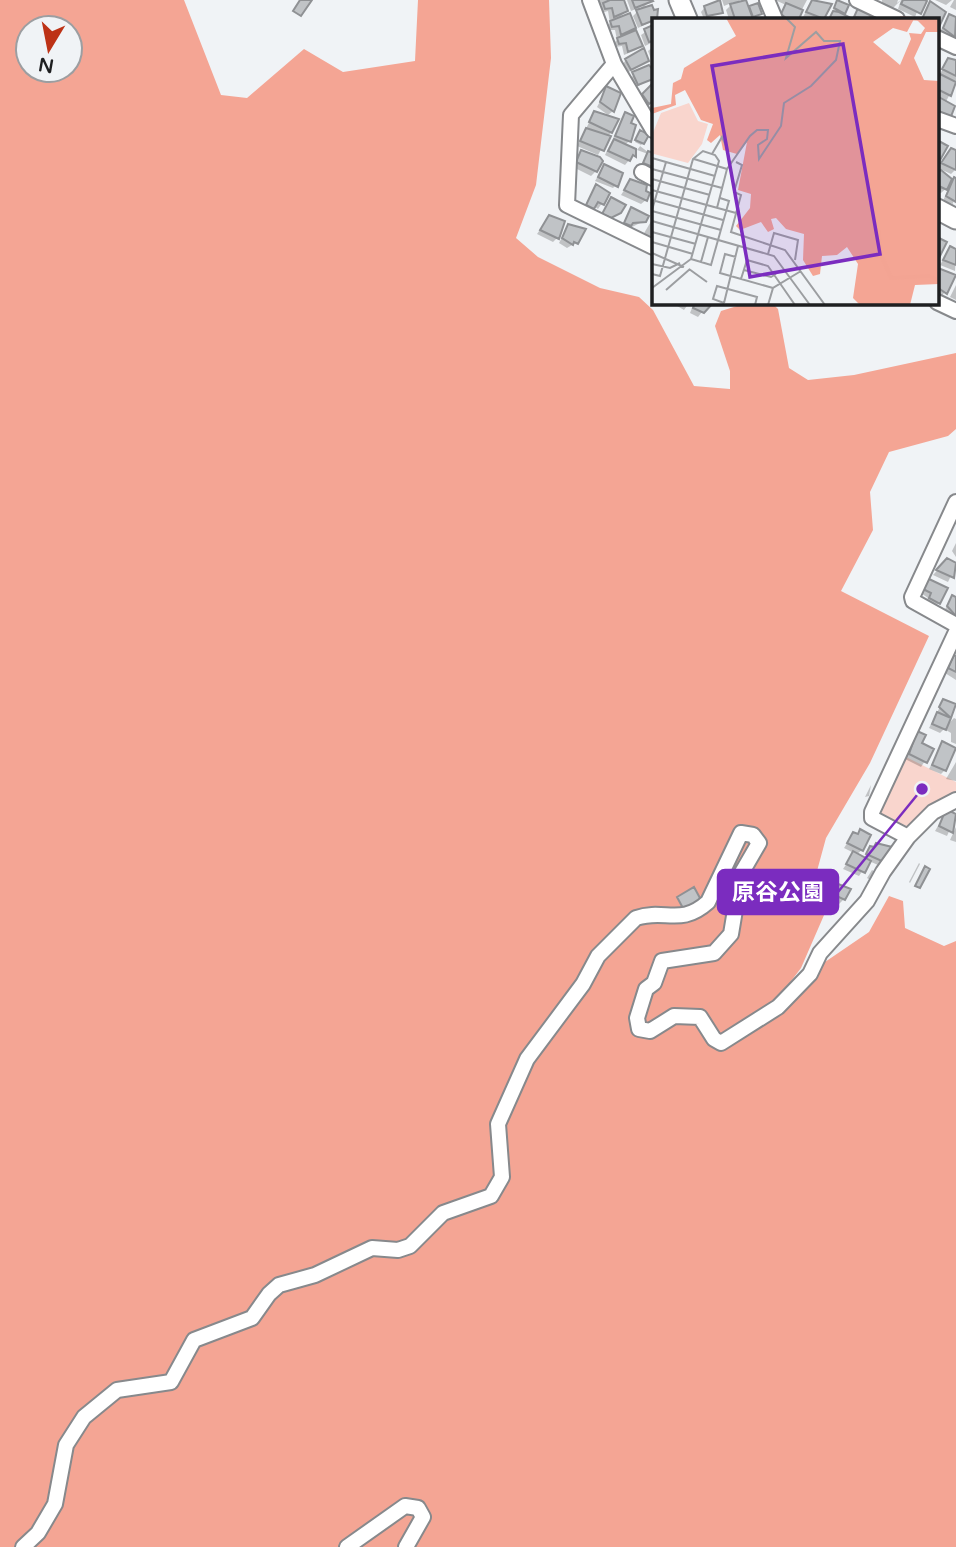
<svg xmlns="http://www.w3.org/2000/svg" width="956" height="1547" viewBox="0 0 956 1547" font-family="'Varela Round','Noto Sans JP',sans-serif">
<style>
.green{fill:#f9d5cd}
.forest{fill:#f4a594;fill-rule:evenodd}
.shadow{fill:#0003}
.building{fill:#c0c3c6;stroke:#8f9194;stroke-width:2}
.lines{fill:none;stroke-linecap:round;stroke-linejoin:round}
.minor-casing{stroke:#87898c;stroke-width:18}
.tertiary-casing{stroke:#87898c;stroke-width:23}
.minor{stroke:#fff;stroke-width:14}
.tertiary{stroke:#fff;stroke-width:19}
.inset-river{fill:none;stroke:#f3a493;stroke-width:3.5}
.inset-road{fill:none;stroke:#9c9ea1;stroke-width:2}
.view{fill:#7b2cbf;fill-opacity:0.15;stroke:#7b2cbf;stroke-width:3.5}
.inset-edge{fill:none;stroke:#1e1f21;stroke-width:3.5}
.leader{fill:none;stroke:#7b2cbf;stroke-width:2.5}
.callout-dot{fill:#7b2cbf;stroke:#f0f3f6;stroke-width:2.5}
.callout{fill:#7b2cbf;stroke:#7b2cbf;stroke-width:2.5}
.callout-label{font-size:23px;text-anchor:middle;font-weight:bold;fill:#fff}
</style>
<rect width="100%" height="100%" fill="#f0f3f6"/>
<path class="green" d="M904,756L956,782V796L935,804L912,828L881,816L879,811Z"/>
<path class="forest" d="M0,0H184L221,95L247,98L304,49L343,72L415,61L418,0H549L551,58L536,185L516,238L538,257L600,288L639,297L653,310L694,386L730,389V371L715,326L721,311L747,303H772L778,309L789,368L808,380L854,375L956,353V429L948,436L889,452L870,492L873,530L841,591L929,636L870,763L826,838L814,882L828,906L801,968L773,1005L778,1014L825,962L869,932L889,896L903,901L905,928L944,946L956,941V1547H0ZM28,28H70V70H28Z"/>
<path class="shadow" d="M596,0H622L626,11L617,20L629,15L641,45L636,50L624,55L622,46L615,47L613,44L617,40L615,30H608L606,27L610,23L608,11L601,13L602,6Z
M627,0H650L641,11H657L653,21L638,28L633,16L643,6L631,11Z
M722,0H740L737,4L748,10L750,8L758,15L750,19H729L726,10L734,2L724,6Z
M775,0H807L797,19H778L786,5Z
M812,0L829,5L822,19L803,17Z
M882,0H898L897,3L901,0H922L915,17L898,9L901,0L891,10L882,6Z
M935,0H952L946,5Z
M954,0H956V10L950,7Z
M836,3L843,12L840,16L846,19H828L836,11L833,10Z
M705,7L721,12L704,19L701,12Z
M950,16L956,19V37L953,40L939,33Z
M653,27V42L645,46L641,35Z
M653,47V64L648,51Z
M626,60L647,61L627,73L622,65Z
M948,60L956,63V83L937,118V79Z
M650,68L653,78L633,89L629,78Z
M653,87V101L644,107L639,99Z
M607,88L613,111L608,115L597,107Z
M653,104V120L646,111Z
M594,113L611,132L598,155L577,146Z
M625,114L629,141L624,146L636,152L625,165L605,155Z
M639,134L643,143L640,146L653,156V176L640,168L648,154L637,150L641,145L635,142Z
M956,151V169L951,174L938,168L947,154Z
M581,152L596,171L591,176L573,167Z
M604,166L617,184L613,188L595,181Z
M938,173L947,188L955,180H956L953,204L943,201L950,185L941,193L937,192Z
M630,181L646,200L641,204L621,195Z
M596,186L608,194L598,209L594,206L588,212L583,209Z
M631,210L644,221L626,230L621,227Z
M549,217L557,238L553,242L537,234Z
M653,218V239L652,240L643,235Z
M568,226L577,242L567,248L559,243Z
M950,248L956,252L955,271L940,265Z
M939,270L954,276L941,298L937,295Z
M956,285V300L950,297Z
M672,303H689L684,310Z
M694,303H709L698,317L690,313Z
M956,543V557L952,551Z
M947,560L956,565L948,582L933,575Z
M929,581L939,603L934,607L925,603L928,598L921,593Z
M952,597L956,598V618L944,611Z
M954,658H956V680L945,673Z
M943,701L954,705L945,727L954,718L956,719V744L951,742V733L946,730L949,724L940,733L929,728Z
M918,733L919,744L932,750L921,767L905,759Z
M943,743L945,770L941,774L929,769Z
M956,762V781L946,779Z
M871,785L869,796L865,797Z
M947,811L956,816L947,836L935,831Z
M956,827V842L950,840Z
M861,831L862,850L856,855L862,859L876,845L882,861L878,865L869,861L859,876L843,869L854,853L844,848L853,834L856,835Z
M919,863L920,864L910,883L909,882Z
M872,870L875,872L870,880L867,878Z
M833,884L844,899L839,904L825,897Z"/>
<path class="building" d="M300,0H312L301,16L293,11Z
M610,0H624L628,11L614,17L612,8L605,9L603,3Z
M632,0H652L653,1L635,8Z
M720,0L723,13L707,16L704,6Z
M746,0L753,19H735L730,4Z
M812,0L832,4L824,19L806,12Z
M837,0L849,5L845,14L834,8Z
M903,0H925L927,1L921,14L901,4Z
M930,1L946,12L939,27L937,19H922Z
M758,3L762,14L753,17L749,6Z
M786,3L803,10L799,19H787L781,14Z
M652,5L654,10L658,9L657,19L642,25L636,10Z
M858,8L872,14L869,19L854,17Z
M833,11L839,12L849,17L829,19Z
M630,13L636,28L621,35L619,26L612,27L610,21Z
M949,14L956,17L955,37L943,28Z
M653,25V41L649,42L644,29Z
M636,30L643,46L628,52L626,43L619,44L617,38Z
M644,48L649,61L631,70L625,59Z
M948,58L956,60V76L942,69Z
M649,65L653,70V79L638,85L632,72Z
M940,74L956,82L951,96L937,89Z
M653,83V101L649,104L642,94Z
M606,86L621,93L614,112L600,102Z
M937,96L955,106L950,119L937,112Z
M594,111L619,119L612,133L589,122Z
M625,112L634,116L631,123L636,125L631,142L615,136Z
M586,128L611,136L604,151L580,141Z
M640,130L649,135L644,144L635,140Z
M614,139L636,149V157L633,155L630,161L608,151Z
M937,140L948,146L939,162L937,161Z
M951,148L956,150V170L941,163Z
M581,150L600,157L603,161L597,172L576,162Z
M648,151L653,153V167L643,163Z
M604,164L623,173L618,187L598,177Z
M941,170L952,179L947,190L941,187L939,192L937,172Z
M954,177L956,178V202L946,196Z
M630,179L647,185L646,191L650,193L647,201L624,190Z
M596,184L610,193L604,205L598,202L594,209L586,205Z
M611,197L626,205L621,213L611,218L602,214Z
M631,207L649,216L646,222L633,223L631,226L624,223Z
M549,215L565,221L559,239L540,230Z
M568,224L586,229L578,244L574,242L573,245L562,238Z
M937,237L947,242L939,258L937,256Z
M950,246L956,249V265L943,260Z
M938,268L956,275L947,294L937,287Z
M695,303H713L704,313L693,308Z
M947,558L956,563L954,578L936,570Z
M929,579L948,588L940,604L929,598L931,593L923,589Z
M952,595L956,597V616L947,606Z
M954,655L956,656V672L948,668Z
M943,699L956,704L951,718L939,707Z
M937,712L951,718L946,730L932,724Z
M917,731L926,735L922,743L934,749L927,763L909,754Z
M942,741L956,748L946,771L932,765Z
M946,809L956,814L953,833L939,826Z
M860,829L871,835L863,851L847,843L853,832L858,834Z
M876,843L892,847L884,862L866,854L870,846L874,847Z
M853,851L871,861L865,873L846,864Z
M925,866L930,869L920,888L915,886Z
M833,882L851,889L845,900L828,892Z
M694,887L701,900L684,910L677,897Z"/>
<g class="lines">
<g class="minor-casing">
<path id="minor" d="M590,0L614,64L653,130
M767,0L775,19
M857,0L897,19
M937,38L956,47
M614,64L571,115L567,205L653,247
M937,119L956,126
M642,172L653,178
M937,302L956,311
M956,502L912,597L913,601L956,625
M908,837L872,818V812L956,632
M23,1547L38,1533L55,1504L66,1445L84,1417L117,1390L171,1382L194,1340L252,1318L269,1294L279,1285L315,1275L372,1248L398,1250L410,1246L443,1213L491,1196L502,1177L498,1124L527,1059L583,984L598,956L636,918C665,908 680,927 708,902L741,833L753,835L759,843L741,874L731,934L714,953L662,961L654,983L646,989L637,1018L639,1029L650,1031L674,1016L700,1017L714,1039L721,1043L778,1007L810,974L820,953L867,901L883,872L908,837L933,812L956,800
M347,1547L405,1506L418,1508L423,1517L406,1547"/>
</g>
<g class="tertiary-casing">
<path id="tertiary" d="M679,0L687,19
M937,209L956,219"/>
</g>
<use href="#minor" class="minor"/>
<use href="#tertiary" class="tertiary"/>
</g>
<g transform="translate(652 18)">
<rect width="287" height="287" fill="#f0f3f6"/>
<path d="M37,85L46,103L56,106L50,126L36,145L2,136L0,139V117L9,95Z" fill="#f9d5cd"/>
<path d="M74,0L262,1L255,14L241,10L221,24L248,47L259,21L257,15L269,16L273,10L265,2L286,3L287,14H274L262,40L272,62L287,63V266L263,267L258,287H208L201,280L206,246L195,229L185,237L170,238L168,256L161,258L151,242L152,216L134,211L124,200L119,201L122,211L116,214L109,204L88,212L84,208L98,190L99,176L86,172L95,124L85,136L71,132L68,117L59,125L55,122L61,106L49,102L33,72L23,77L24,87L0,96V90L19,86L21,65L29,61L32,50L84,18Z" fill="#f4a594"/>
<path class="inset-river" d="M248,0L287,2M227,212L228,234L239,260L277,258L287,262"/>
<path class="inset-road" d="M60,136L70,119L75,130M0,140L63,158M42,141L75,151L65,190M84,144L90,147L82,174L89,177L79,214L133,232L173,287M0,151L70,170M75,151L98,118L105,112H116L115,121L106,127L107,141L129,108L132,85L159,68L184,42L188,23H172L164,14L134,40L143,9L134,0M0,161L58,177M0,172L84,195M0,182L71,202M0,192L14,144M0,193L69,212M0,203L122,238L158,287M0,214L44,226M0,224L41,236M0,235L32,249M116,236L122,215L146,222L143,242M84,239L73,236L68,255L121,270M39,241L59,247L77,183L68,180M49,244L56,219M0,246L18,250L28,245M37,251L55,264M92,252L119,259L124,256M0,256L8,258L41,141L51,133L63,137L67,143L39,241L0,270M89,261L95,242L116,248L143,287M14,272L38,251M72,285L61,281L65,268L105,279L103,287M72,285L86,228M116,287L121,270L149,253"/>
<path class="view" d="M191,26L228,236L98,259L60,48Z"/>
<rect width="287" height="287" class="inset-edge"/>
</g>
<path class="leader" d="M922 789L838 892"/>
<circle class="callout-dot" cx="922" cy="789" r="7"/>
<rect class="callout" x="718" y="870" width="120" height="44" rx="7"/>
<g class="callout-label">
<text x="778" y="900">原谷公園</text>
</g>
<g transform="translate(49 49) rotate(190)"><circle r="33" fill="#f0f3f6" stroke="#9c9ea1" stroke-width="2"/>
<path d="M0-5L12 26L0 18L-12 26Z" fill="#bd3216"/>
<text y="-10" font-size="19" font-weight="bold" text-anchor="middle" fill="#1e1f21">N</text>
</g>
</svg>
